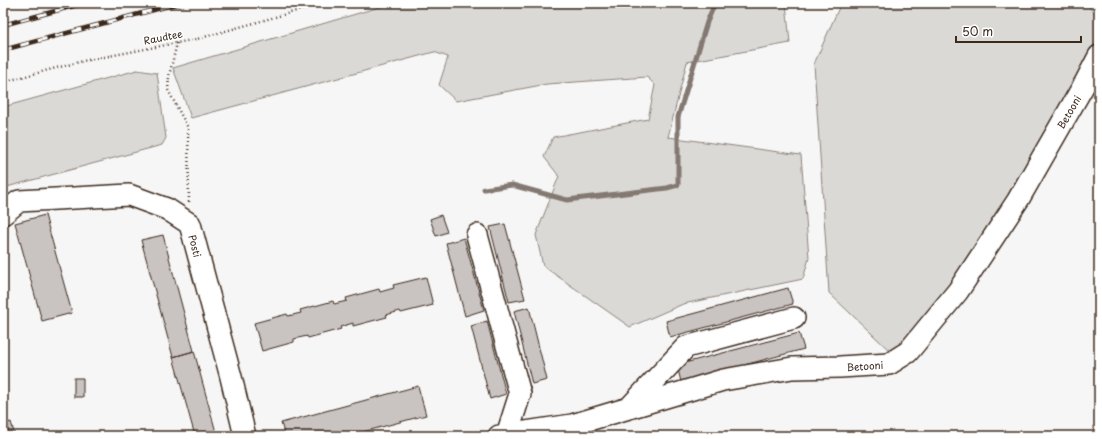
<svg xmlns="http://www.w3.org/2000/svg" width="1102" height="439" viewBox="0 0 1102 439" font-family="'Playpen Sans',sans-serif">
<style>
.green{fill:#dbd9d6;stroke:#8b827a}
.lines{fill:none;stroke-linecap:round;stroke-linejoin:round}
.stream{stroke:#847972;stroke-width:5}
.building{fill:#c9c3c1;stroke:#3b2a1e}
.minor-casing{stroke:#3b2a1e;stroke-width:24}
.path{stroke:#3b2a1e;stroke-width:2.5;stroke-dasharray:1 3;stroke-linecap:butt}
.minor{stroke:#fff;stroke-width:21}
.rail-casing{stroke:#3b2a1e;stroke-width:4.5}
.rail{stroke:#fff;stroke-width:3;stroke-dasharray:9;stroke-linecap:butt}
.labels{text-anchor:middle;stroke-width:3;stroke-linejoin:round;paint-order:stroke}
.street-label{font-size:10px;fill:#3b2a1e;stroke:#fff}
</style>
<rect width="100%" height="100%" fill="#f7f6f6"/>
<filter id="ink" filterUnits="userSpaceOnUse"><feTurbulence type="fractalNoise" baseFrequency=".025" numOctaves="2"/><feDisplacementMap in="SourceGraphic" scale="8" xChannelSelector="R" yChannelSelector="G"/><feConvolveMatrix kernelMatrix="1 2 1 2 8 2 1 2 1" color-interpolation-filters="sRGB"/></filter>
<g filter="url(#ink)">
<path class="green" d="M393,3H786L790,43L687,62L668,137L801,155L809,258L803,279L683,304L630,327L543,266L536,235L559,176L544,157L553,137L648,119L655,85L647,77L547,84L456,101L439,85L448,57L434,52L191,118L173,68Z
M841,3H1086L1099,19V43L1073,92L935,314L892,353L829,293L814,64Z
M137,70L157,73L166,138L162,145L3,188V107Z"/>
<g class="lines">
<path class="stream" d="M484,189L512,185L567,200L667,188L678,185V117L707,22L715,3"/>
</g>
<path class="building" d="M45,215L72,313L42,321L15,223Z
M441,215L447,232L436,236L430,219Z
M505,224L525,299L509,302L490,227Z
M163,235L194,351L173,357L141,240Z
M464,238L484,310L465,316L446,243Z
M426,277L433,305L401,313L400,311L386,315L387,317L353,326V323L340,327L341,329L308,338L307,336L294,339V342L262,351L254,323L287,314L288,316L301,313L300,310L333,301L334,304L347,301L346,298L379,289L380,292L394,288L393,285Z
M788,288L793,304L670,337L666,321Z
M529,307L547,380L532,384L514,311Z
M487,321L506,394L490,399L471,326Z
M799,333L804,349L681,382L677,365Z
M194,351L217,436H195L173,357Z
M74,378H83V397H74Z
M418,386L426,415L348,436H285L281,423Z
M11,422L15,436H3V424Z"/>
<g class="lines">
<g class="minor-casing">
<path id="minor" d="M3,214L19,201L129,195L167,209L190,224L231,377L245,436
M477,235L520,394L507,435
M630,407L686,347L794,318
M499,436L572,425L723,380L792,368L840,367L889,364L908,352L958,291L1018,200L1085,83L1099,56"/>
</g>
<path class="path" d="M177,43L169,76L168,90L188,128L189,202
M3,82L83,61L197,39L325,3"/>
<use href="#minor" class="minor"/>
<g class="rail-casing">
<path id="rail" d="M3,25L85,3
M3,50L180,3"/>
</g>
<use href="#rail" class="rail"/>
</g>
</g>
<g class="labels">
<g class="street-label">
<text transform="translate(163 37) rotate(-11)" y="4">Raudtee</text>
<text transform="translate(1069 112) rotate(-60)" y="4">Betooni</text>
<text transform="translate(195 246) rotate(75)" y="4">Posti</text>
<text transform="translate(865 366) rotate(-4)" y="4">Betooni</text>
</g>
</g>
<rect width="1102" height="439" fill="none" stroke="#fff" stroke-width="16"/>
<rect x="8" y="8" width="1086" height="423" fill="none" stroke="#3b2a1e" stroke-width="1.5" filter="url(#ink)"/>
<path d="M956 36v6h125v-6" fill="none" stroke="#3b2a1e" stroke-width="2"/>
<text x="962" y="36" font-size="12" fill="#3b2a1e" stroke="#ffffff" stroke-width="3" paint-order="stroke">50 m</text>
</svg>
